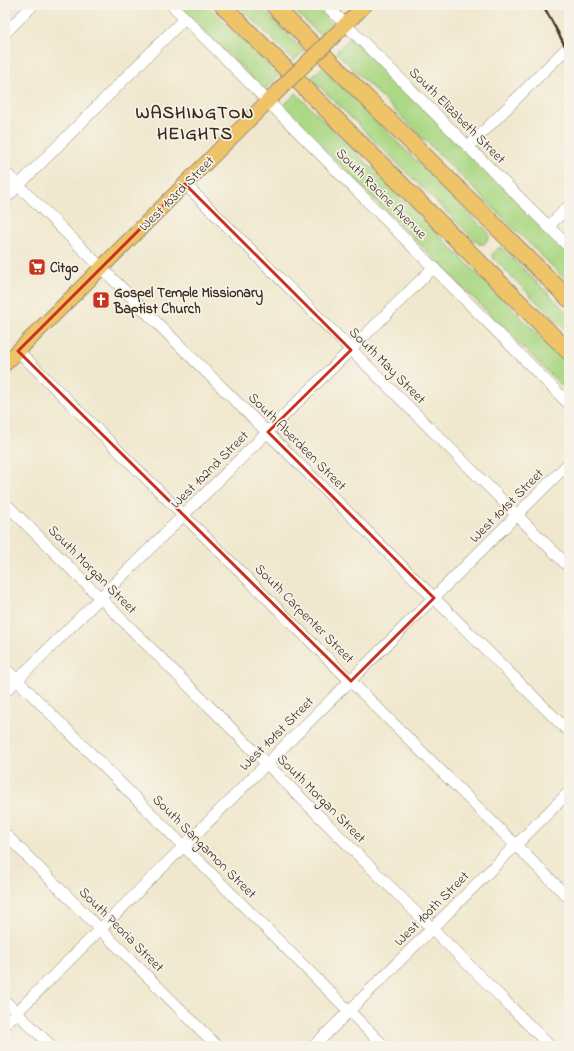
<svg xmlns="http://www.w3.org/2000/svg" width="574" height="1051" viewBox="0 0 574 1051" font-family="'Indie Flower',sans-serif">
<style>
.green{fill:#abd885;stroke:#738152}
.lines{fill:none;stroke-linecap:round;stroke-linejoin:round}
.minor-casing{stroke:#968976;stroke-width:12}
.major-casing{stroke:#968976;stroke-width:16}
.highway-casing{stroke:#968976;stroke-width:18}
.minor{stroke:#fff;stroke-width:11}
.major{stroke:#efc469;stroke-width:14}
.highway{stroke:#efc469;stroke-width:16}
.rail{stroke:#3b2a1e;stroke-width:2.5}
.major-bridge-casing{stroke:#968976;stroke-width:16;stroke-linecap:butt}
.major-bridge{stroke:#efc469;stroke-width:14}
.marked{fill:none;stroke:#c8321e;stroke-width:3;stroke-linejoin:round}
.labels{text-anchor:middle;stroke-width:3.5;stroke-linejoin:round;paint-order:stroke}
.street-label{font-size:14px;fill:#3b2a1e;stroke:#f7f3e8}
.poi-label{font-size:14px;font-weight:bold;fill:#3b2a1e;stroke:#f7f3e8;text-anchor:start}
.district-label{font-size:18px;font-weight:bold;letter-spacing:1px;fill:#3b2a1e;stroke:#f7f3e8}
</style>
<rect width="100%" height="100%" fill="#f7f3e8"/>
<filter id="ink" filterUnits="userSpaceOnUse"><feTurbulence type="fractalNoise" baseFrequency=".025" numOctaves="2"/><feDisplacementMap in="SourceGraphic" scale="8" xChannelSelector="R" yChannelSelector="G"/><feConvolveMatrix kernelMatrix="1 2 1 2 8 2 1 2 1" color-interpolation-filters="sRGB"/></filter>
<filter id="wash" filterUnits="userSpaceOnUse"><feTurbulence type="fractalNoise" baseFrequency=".012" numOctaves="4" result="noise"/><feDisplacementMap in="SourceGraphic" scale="16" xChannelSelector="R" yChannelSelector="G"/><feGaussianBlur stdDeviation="0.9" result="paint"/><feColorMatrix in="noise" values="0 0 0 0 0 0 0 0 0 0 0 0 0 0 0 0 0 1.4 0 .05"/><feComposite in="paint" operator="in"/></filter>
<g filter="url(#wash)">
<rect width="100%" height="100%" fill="#f0e8ce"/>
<path class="green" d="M178,5H207L279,76L265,90Z
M238,5H258L304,51L294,61Z
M289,5H313L332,23L320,35Z
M352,36L569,252V283L336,52Z
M322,67L489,233V238L484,244H479L311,78Z
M296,93L569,365V393L282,107Z
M501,247L569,314V334L494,259L492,255L496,250Z"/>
</g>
<g filter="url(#ink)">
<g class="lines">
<g class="minor-casing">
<path id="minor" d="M172,5L569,404
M326,5L569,247
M5,33L33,5
M468,147L569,46
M5,172L569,732
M185,184L569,567
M5,199L185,18
M549,226L569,206
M18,351L569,898
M5,503L550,1046
M5,668L384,1046
M5,692L434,267
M5,834L217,1046
M5,1001L51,1046
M5,1024L569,463
M314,1046L569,792"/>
</g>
<g class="major-casing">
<path id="major" d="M328,42L365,5
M5,364L285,84"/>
</g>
<g class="highway-casing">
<path id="highway" d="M222,5L569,352
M273,5L569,299"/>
</g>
<use href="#minor" class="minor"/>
<use href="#major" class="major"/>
<use href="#highway" class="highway"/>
<path class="rail" d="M543,5L569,53"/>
<g class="major-bridge-casing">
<path id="major-bridge" d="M285,84L328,42"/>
</g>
<use href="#major-bridge" class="major-bridge"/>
</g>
</g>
<path class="marked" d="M185,184L351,350L268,432L434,598L351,681L18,351Z"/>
<defs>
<g id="supermarket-square" transform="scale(0.9)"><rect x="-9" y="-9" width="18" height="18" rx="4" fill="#c8321e" stroke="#f7f3e8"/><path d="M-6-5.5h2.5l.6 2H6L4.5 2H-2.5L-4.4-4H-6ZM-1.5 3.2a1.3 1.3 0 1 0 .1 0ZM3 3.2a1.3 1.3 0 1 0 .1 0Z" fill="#fff"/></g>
<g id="church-square" transform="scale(0.9)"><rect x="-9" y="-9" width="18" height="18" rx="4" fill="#c8321e" stroke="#f7f3e8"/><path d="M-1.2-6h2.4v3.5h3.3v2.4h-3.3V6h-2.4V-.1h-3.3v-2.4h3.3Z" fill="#fff"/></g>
</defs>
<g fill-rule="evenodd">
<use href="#supermarket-square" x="37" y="267"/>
<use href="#church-square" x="101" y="300"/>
</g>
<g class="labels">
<g class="street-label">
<text transform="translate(458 115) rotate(45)" y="5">South Elizabeth Street</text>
<text transform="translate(176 193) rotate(-45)" y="5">West 103rd Street</text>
<text transform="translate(382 193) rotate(45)" y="5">South Racine Avenue</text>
<text transform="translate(388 365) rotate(45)" y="5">South May Street</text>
<text transform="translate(298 441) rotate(45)" y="5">South Aberdeen Street</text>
<text transform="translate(209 469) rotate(-45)" y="5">West 102nd Street</text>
<text transform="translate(506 505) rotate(-45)" y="5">West 101st Street</text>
<text transform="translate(93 569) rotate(45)" y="5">South Morgan Street</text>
<text transform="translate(305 613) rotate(45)" y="5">South Carpenter Street</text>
<text transform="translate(276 733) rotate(-45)" y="5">West 101st Street</text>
<text transform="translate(322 798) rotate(45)" y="5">South Morgan Street</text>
<text transform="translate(205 846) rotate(45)" y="5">South Sangamon Street</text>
<text transform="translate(431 908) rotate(-45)" y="5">West 100th Street</text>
<text transform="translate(122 929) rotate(45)" y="5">South Peoria Street</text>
</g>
<g class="poi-label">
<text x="50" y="272">Citgo</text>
<text x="114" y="297">Gospel Temple Missionary<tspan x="114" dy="16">Baptist Church</tspan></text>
</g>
<g class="district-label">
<text x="195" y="118">WASHINGTON<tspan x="195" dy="21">HEIGHTS</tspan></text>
</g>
</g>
<rect width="574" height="1051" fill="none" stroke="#f7f3e8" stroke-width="20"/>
</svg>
